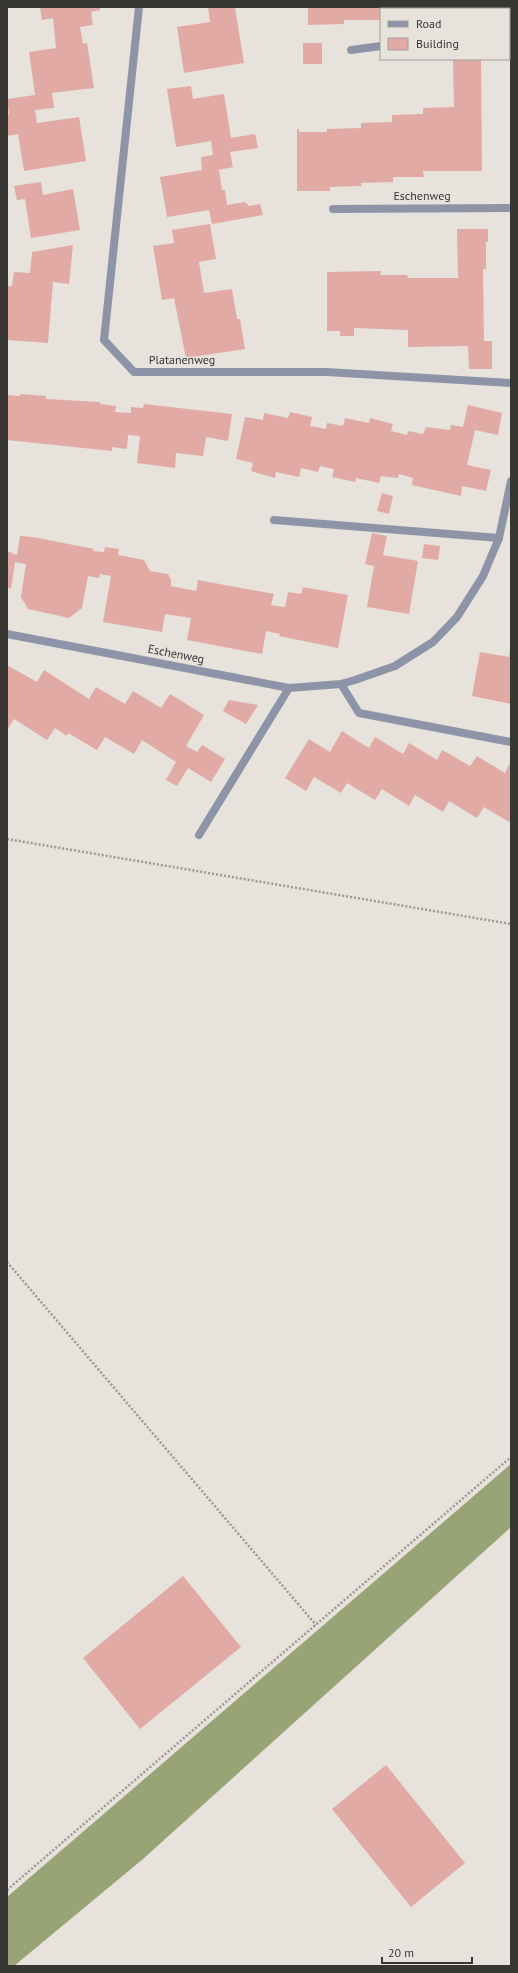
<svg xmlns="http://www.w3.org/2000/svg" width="518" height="1973" viewBox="0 0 518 1973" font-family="'PT Sans',sans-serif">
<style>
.forest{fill:#99a476}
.building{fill:#e1aaa5}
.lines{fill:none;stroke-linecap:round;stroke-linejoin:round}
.path{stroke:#9b9892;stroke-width:2.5;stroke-dasharray:2 2;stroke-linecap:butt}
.service{stroke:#8e94a7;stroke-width:8}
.minor{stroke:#8e94a7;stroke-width:8}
.labels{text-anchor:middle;stroke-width:3;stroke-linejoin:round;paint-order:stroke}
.street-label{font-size:12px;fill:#383633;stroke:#e7e2db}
</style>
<rect width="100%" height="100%" fill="#e7e2db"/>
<path class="forest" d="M511,1464V1527L143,1859L14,1966H7V1897Z"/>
<path class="building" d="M40,7H100V10L91,12L93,25L80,27L83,44L87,43L94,88L52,93L54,108L35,110L37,123L79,117L86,161L24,171L18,134L7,136V115L9,114L7,99L35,95L29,52L56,48L53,18L42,20Z
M208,7H235L244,63L184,73L177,27L210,22Z
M308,7H451V9H381L380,20H344V24L308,25Z
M303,43H322V64H303Z
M453,59H481L482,171H423L424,177H393V182L361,183L362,186L330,187V191H297V129H299V132H327V129L361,128V123L392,122V115L423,114V108L454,107Z
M191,86L193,99L224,94L231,138L255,134L258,148L230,152L233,167L219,170L222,190H225L227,205L245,202L249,206L260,204L263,215L212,224L209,210L167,217L160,177L202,170L201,157L213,155L211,141L176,147L167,89Z
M41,182L43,195L73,189L80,230L31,238L25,199L17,200L14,186Z
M210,224L216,259L199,262L204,293L232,289L237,319H240L245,349L186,358L174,298L162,300L153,246L174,243L172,230Z
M457,229H488V242H486V269H483L484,341H492V369H469L468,346L408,347V330L354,328V336H340V331H327V272L381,271L380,275H407L408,278H458Z
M73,245L69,284L53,282L48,343L7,340V286H12L14,272L30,273L32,252Z
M20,394L46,396V399L100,402V404L116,406L115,412L131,413V407L143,408L144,404L232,414L228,441L206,437L203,456L176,453L175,468L137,463L140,436L128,435L127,449L112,447V451L7,440V395L20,396Z
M468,405L502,413L498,435L475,430L467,465L491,470L486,491L462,486L461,496L412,485L413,478L399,474L398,478L381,476L379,483L356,478L355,482L332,477L334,469L320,466L318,472L301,468L299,477L276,472L275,478L251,471L253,463L236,459L245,417L263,420L264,413L288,418L290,412L312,417L310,426L326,429L327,423L343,426L345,418L369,423L370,418L393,424L391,431L407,435L408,431L423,434L426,427L450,430L451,425L463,427Z
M382,493L393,496L389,514L377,511Z
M372,533L387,536L383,555L418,561L409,614L367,607L374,566L365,564Z
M20,536L33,537L94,549L93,551L104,552L105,547L119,549L118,555L144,560L150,571L168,574L171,580V586L196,591L198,580L274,594L271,605L285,607L288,592L301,594L303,587L348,595L338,648L279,636L280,634L266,631L262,654L187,640L191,618L165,614L162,632L103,622L111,576L100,574L99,578L88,576L82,608L69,618L28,609L21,597L26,564L15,562L11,589L7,587V551L17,555Z
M424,544L440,546L438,560L422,558Z
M510,647L511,704L472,696L480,652L509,657Z
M7,665L37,682L44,670L89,699L96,687L125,704L133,691L161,708L170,694L204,715L186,746L197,752L202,745L225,759L211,782L188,768L177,786L166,780L176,762L142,740L134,754L105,737L97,750L68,733L67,736L55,728L47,740L14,719L7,730Z
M229,700L258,705L246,724L223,711Z
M342,731L369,748L375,737L403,754L409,743L437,760L442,750L470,766L477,756L505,773L511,761V823L484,807L477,818L449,801L443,812L415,795L409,806L382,789L375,800L347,783L341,793L314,777L306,791L285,778L309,739L330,752Z
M183,1576L241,1647L140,1729L83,1658Z
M386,1765L465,1863L411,1907L332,1809Z"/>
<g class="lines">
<path class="path" d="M7,839L511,924
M7,1262L316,1625
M7,1890L511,1457"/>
<path class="service" d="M274,520L499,538
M199,835L289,688"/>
<path class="minor" d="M139,7L104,340L134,372H327L511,383
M509,29H511
M351,50L381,46
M333,209L511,208
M7,634L289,688L341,684L355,680L395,666L433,642L457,617L483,576L499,538L511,481
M341,684L359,713L511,742"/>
</g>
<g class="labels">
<g class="street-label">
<text x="422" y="200">Eschenweg</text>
<text x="182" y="364">Platanenweg</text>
<text transform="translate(176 654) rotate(11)" y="4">Eschenweg</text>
</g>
</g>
<rect width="518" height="1973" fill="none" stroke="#383633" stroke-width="16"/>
<rect x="380" y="8" width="130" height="52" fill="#e7e2db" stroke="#a19d98"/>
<rect x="388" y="21" width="20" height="6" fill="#8e94a7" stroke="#a19d98"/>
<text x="416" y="28" font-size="12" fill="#383633">Road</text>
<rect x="388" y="38" width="20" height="12" fill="#e1aaa5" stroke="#a19d98"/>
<text x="416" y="48" font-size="12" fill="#383633">Building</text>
<path d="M382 1957v6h90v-6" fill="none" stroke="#383633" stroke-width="2"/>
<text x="388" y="1957" font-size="12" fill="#383633" stroke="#e7e2db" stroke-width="3" paint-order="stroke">20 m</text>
</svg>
